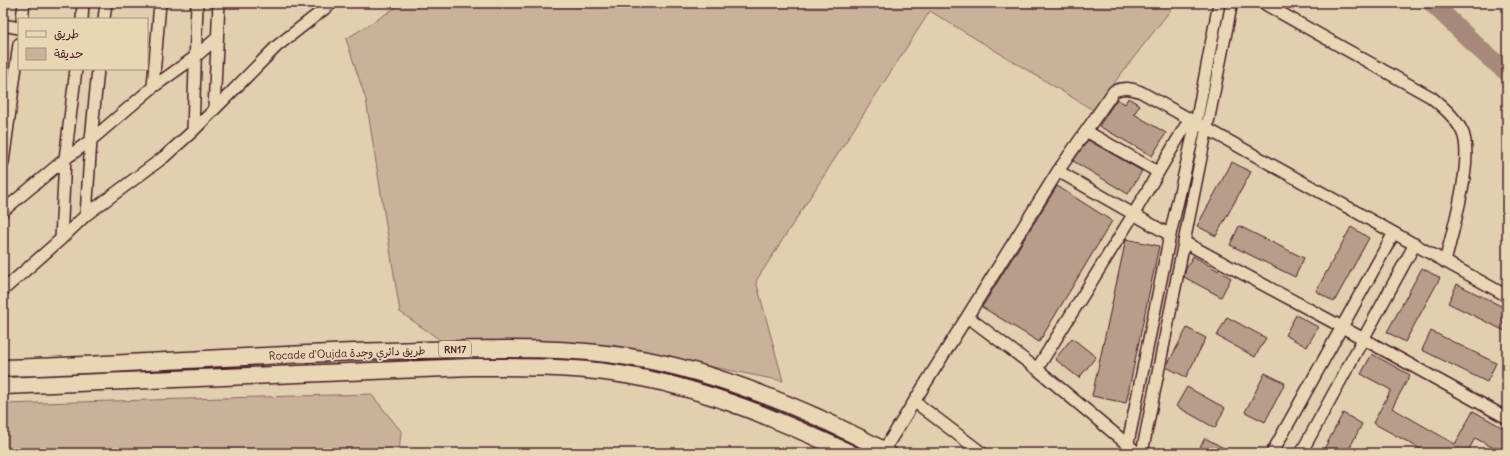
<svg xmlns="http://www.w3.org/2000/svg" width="1510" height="456" viewBox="0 0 1510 456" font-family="Delius,'Playpen Sans Arabic',sans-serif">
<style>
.green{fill:#c9b299;stroke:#8a6862}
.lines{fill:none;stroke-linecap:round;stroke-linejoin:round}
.river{stroke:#a6897a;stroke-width:19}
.building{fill:#b79d8a;stroke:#4a1f2b}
.minor-casing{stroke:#4a1f2b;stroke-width:14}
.highway-casing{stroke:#4a1f2b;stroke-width:19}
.minor{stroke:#e8d6b4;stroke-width:11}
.highway{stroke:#e8d6b4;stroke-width:16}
.labels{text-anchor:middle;stroke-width:4;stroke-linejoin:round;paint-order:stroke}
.shield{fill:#e8d6b4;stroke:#795654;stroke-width:1}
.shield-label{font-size:10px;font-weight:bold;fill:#4a1f2b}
.street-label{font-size:11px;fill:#4a1f2b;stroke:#e8d6b4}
</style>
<rect width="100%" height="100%" fill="#e2cfaf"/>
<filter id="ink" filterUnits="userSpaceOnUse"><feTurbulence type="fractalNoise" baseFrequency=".025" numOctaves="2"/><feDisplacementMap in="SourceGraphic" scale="8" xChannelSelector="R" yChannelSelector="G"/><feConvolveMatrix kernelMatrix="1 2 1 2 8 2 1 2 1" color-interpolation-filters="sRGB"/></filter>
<g filter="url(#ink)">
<path class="green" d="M403,3H1176L1093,110L930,11L756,281L783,381L713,367L580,343L487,341L446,344L400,312L366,100L346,39Z
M371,394L401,431L399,453H3V404Z"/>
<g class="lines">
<path class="river" d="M1432,3L1485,54L1507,72"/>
</g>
<path class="building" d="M1128,98L1140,105L1134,114L1166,133L1152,156L1099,126L1117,99L1125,104Z
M1088,140L1142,171L1128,194L1073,161Z
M1232,162L1251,172L1216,236L1197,226Z
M1057,186L1112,221L1039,342L982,307Z
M1239,226L1304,258L1295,277L1230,245Z
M1351,227L1369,238L1334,302L1316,291Z
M1126,239L1159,246L1126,403L1092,396Z
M1193,256L1231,278L1221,297L1184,277L1186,269Z
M1422,268L1440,278L1405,342L1387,332Z
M1457,284L1507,309V332L1448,303Z
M1296,315L1318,327L1307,347L1285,335Z
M1227,317L1266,338L1255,357L1217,336Z
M1187,328L1206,338L1186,377L1166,367Z
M1431,331L1496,363L1487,382L1422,350Z
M1072,338L1096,357L1079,378L1055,359Z
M1372,354L1410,375L1392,408L1455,444L1473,411L1507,430V441L1501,452L1475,438L1468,451L1471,453H1425L1419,449V448L1373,423L1391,390L1361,374Z
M1265,373L1285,383L1265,422L1245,412Z
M1187,387L1225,408L1215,428L1176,406Z
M1343,413L1362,424L1347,453H1322Z
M1205,438L1233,453H1197Z"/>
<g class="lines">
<g class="minor-casing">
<path id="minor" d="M1263,3L1431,97C1443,107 1455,117 1462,131C1475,157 1452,233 1445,262
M22,19L24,3
M82,19L83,3
M104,19L106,3
M3,25L19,28
M153,87L160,3
M214,109L219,3
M193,131L197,3
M1086,131L1158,172
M3,162L19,44
M1058,171L1170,235
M3,211L65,159L91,140L153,87L195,57L217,38
M86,215L91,140L98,69
M61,239L65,159L76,69
M1184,242L1342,327L1507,418
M3,290L61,239L86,215L164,157L193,131L277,46L332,3
M968,317L1037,369L1133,449
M1037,369L1133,215L1189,120
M915,402L982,453
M884,450L1058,171L1114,91C1124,87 1131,88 1141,92L1507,296
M1126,453L1170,235L1196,123L1219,3
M1142,453L1231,7L1230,3
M1272,453L1394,233
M1301,453L1415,244"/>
</g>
<g class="highway-casing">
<path id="highway" d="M3,368C142,364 281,353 421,350C491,349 560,346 629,357C695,367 759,391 819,418C842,429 866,440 888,453
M3,386L471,367C527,367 582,366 637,377C712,391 781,421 850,453"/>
</g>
<use href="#minor" class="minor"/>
<use href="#highway" class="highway"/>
</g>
</g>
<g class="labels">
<rect class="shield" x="439" y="341" width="32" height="16" rx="3"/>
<g class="shield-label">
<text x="455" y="353">RN17</text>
</g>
<g class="street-label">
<text transform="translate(347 353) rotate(-2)" y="4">Rocade d'Oujda طريق دائري وجدة</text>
</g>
</g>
<rect width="1510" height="456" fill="none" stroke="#e8d6b4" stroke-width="16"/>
<rect x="8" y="8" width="1494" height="440" fill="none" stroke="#4a1f2b" stroke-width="1.5" filter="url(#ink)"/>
<rect x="18" y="18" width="130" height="52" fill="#e8d6b4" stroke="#a98d7d"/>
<rect x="26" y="31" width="20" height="6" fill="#e8d6b4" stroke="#a98d7d"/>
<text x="54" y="38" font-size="12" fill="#4a1f2b">طريق</text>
<rect x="26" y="48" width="20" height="12" fill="#c9b299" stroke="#a98d7d"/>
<text x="54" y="58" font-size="12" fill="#4a1f2b">حديقة</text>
</svg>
